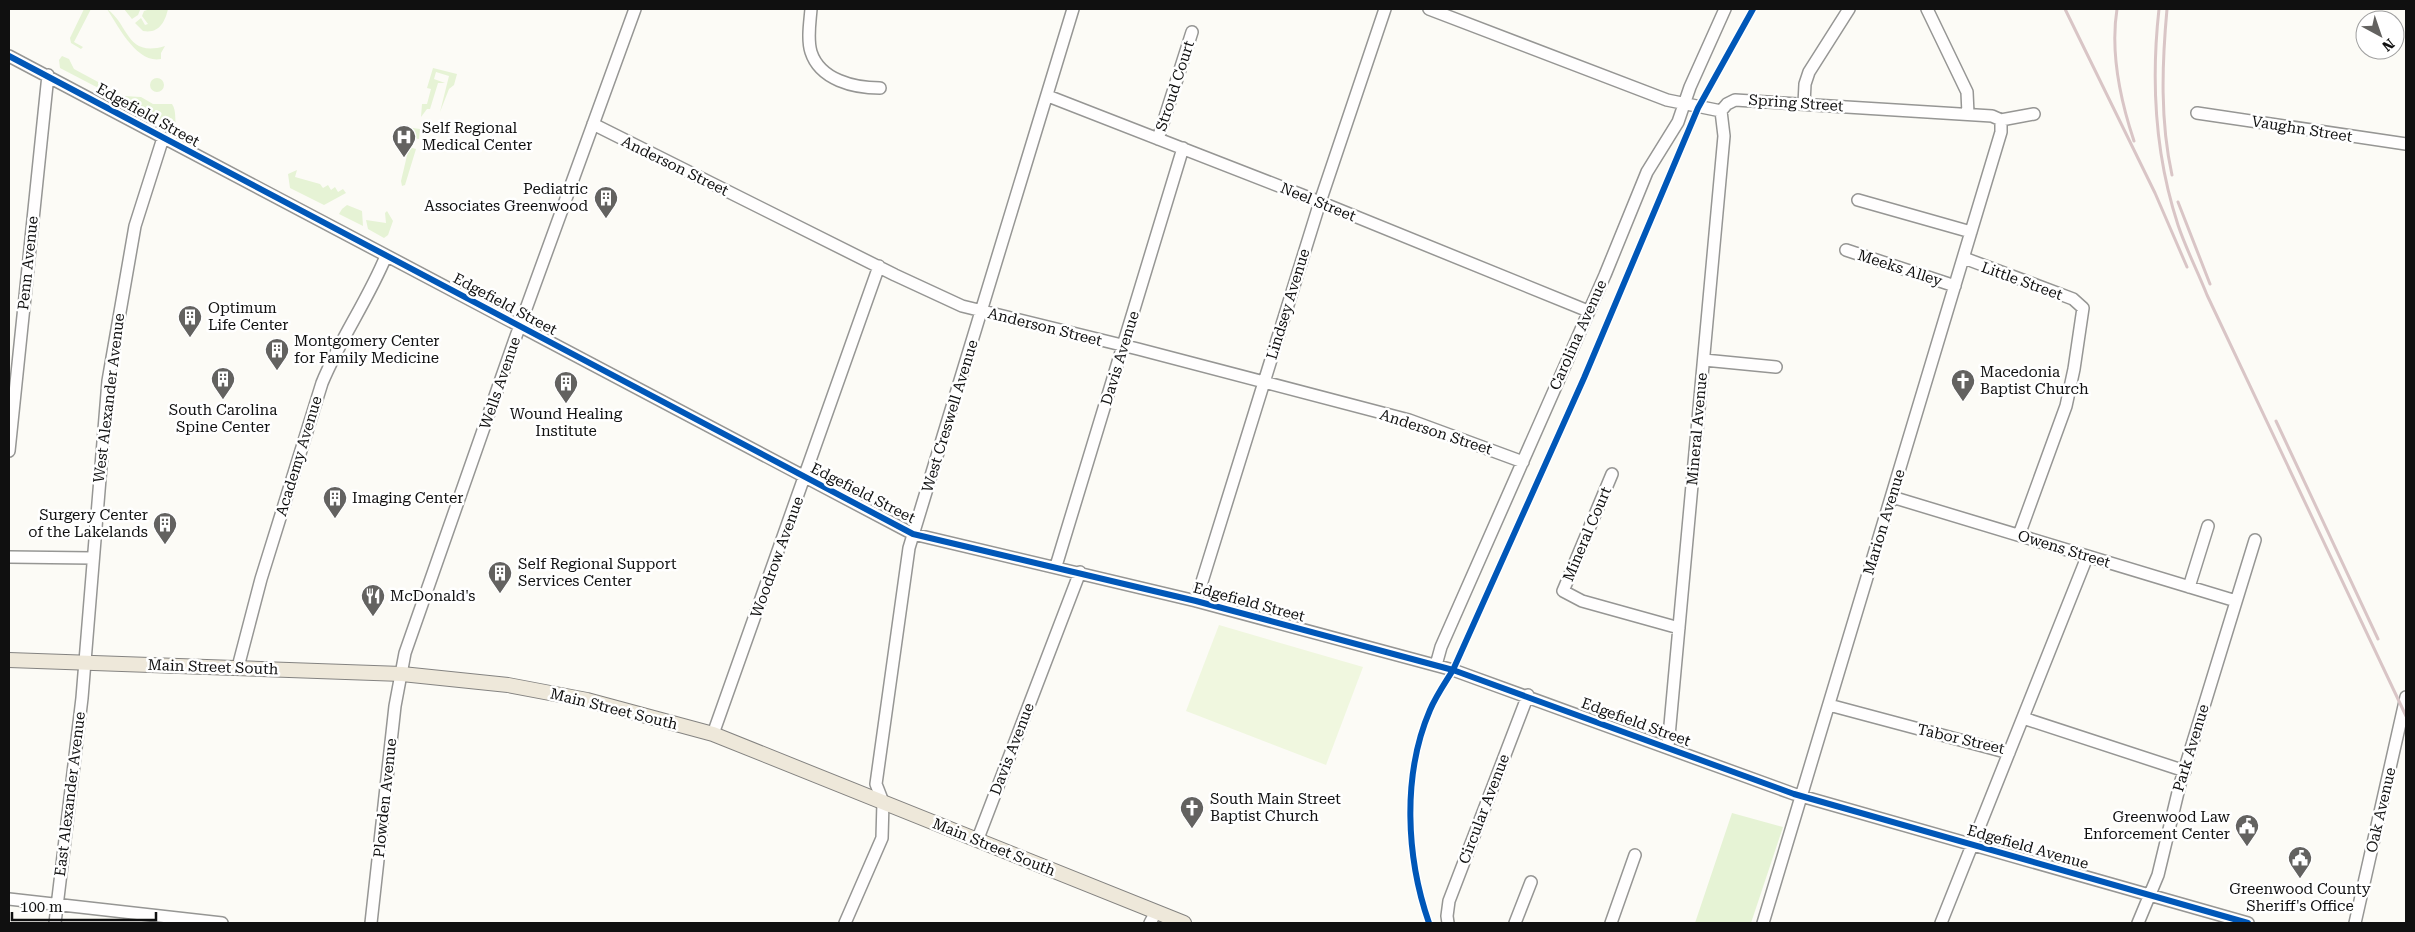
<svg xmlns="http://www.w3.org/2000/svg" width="2415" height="932" viewBox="0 0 2415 932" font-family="'Roboto Serif',serif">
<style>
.green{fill:#e6f3d5}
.pitch{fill:#f0f7df}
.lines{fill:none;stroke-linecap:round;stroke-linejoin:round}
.minor-casing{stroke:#969694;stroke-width:14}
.major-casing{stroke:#848381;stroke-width:16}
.minor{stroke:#fffefe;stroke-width:11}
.major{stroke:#eee8da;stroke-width:14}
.rail{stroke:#d9c5c6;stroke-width:3}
.cycleway-casing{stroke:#fff;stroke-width:9}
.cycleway{stroke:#0057b8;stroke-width:6}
.labels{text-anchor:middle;stroke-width:5;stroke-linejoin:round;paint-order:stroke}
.street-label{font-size:15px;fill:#101010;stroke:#fff}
.poi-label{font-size:15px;fill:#101010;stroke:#fff;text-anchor:start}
</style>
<rect width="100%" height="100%" fill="#fcfbf6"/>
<path class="green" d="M84,9H91L74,42L83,47L81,49L71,43L70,38Z
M107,9C129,24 126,58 165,46L161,53V59C137,64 118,26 107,9Z
M124,9L140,10L138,15L132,19Z
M150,9H168C165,22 159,34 143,31L135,23L141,18L145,25L148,24L142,16L144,11Z
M62,56L69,59L74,69L124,96L141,97L153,104H172C177,111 174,121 177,129L60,68L59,60Z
M433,68L457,74L454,85L449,89L440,112L449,76L436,72L434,79L445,83H438L430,109H427L421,117L422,104H427L431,89L427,88Z
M150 85a7 7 0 1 1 14 0a7 7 0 1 1-14 0Z
M406,127L420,129L419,139L406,137Z
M409,147L416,149L405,185L402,186L401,181Z
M297,170L295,177L320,184L323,188L328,185L331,190L335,187L338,192L343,189L346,193L324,205L290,188L288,174Z
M347,205L362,211L363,226L339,214L342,209Z
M387,211L393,221L388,235L384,238L368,229L366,220L386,223L385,213Z
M1732,813L1783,827L1751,923H1695Z"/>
<path class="pitch" d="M1219,625L1363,667L1326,765L1186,711Z"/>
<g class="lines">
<g class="minor-casing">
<path id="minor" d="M811,9C810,22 807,39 811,52C820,80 854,88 880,88
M1429,9L1667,100L1721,111L1727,104L1735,100L1992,116L2001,120L2034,114
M1927,9L1967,92L1968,114
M9,56L913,534L1196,601L1453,670L1794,794L2248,923
M1048,96L1320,202L1588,311
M1804,104L1805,84L1809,72L1849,9
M2197,113L2406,144
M593,124L895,275L962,306L1138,349L1409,420L1523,462
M1158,139L1192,32
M1858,200L1971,232
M1846,250L1955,286
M1964,258L2073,299L2083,308L2074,369L2066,406L2019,535
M1704,360L1776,367
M9,451L48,75
M1612,474L1563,591L1582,601L1679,628
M1892,497L2236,601
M9,557L92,558
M1056,566L1183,148
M2189,587L2208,526
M1196,601L1320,202L1385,9
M1436,665L1441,647L1605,275L1647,172L1678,122L1690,87L1725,9
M238,667L261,579L322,383C340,339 368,300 386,256
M1829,705L2009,753
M2023,718L2185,771
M713,734L879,266
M1668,747L1724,136L1721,111
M977,841L1080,572
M9,899L222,923
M55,923L82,698L108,381L135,226L163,138
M371,923L395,706L405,653L515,339L635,9
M845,923L882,838L883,802L876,784L909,548L1073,9
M1150,923L1156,912
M1448,923L1447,916L1449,901L1528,695
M1515,923L1531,882
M1611,923L1635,855
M1763,923L2001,132V120
M1941,923L2087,557
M2138,923L2158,875L2180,784L2255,540
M2355,923L2406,697"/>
</g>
<g class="major-casing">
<path id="major" d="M9,660L402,674L508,685L587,700L713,734L1184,923"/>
</g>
<use href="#minor" class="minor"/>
<use href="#major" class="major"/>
<path class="rail" d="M2065,9L2155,193L2187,267
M2117,9C2110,53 2120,99 2134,141
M2159,9C2151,81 2155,155 2178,225C2186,249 2198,272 2207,295L2406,716
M2167,9C2162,64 2160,121 2172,175
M2178,202L2210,284
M2276,421L2378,639"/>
<g class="cycleway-casing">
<path id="cycleway" d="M9,56L913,534L1196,601L1453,670L1794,794L2248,923
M1429,923C1406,857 1402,775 1430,710C1436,696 1445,683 1453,670L1584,378L1698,108L1753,9"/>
</g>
<use href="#cycleway" class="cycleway"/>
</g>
<defs>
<g id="hospital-pin" transform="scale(1.25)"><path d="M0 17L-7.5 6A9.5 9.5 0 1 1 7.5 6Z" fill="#636260" stroke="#fff"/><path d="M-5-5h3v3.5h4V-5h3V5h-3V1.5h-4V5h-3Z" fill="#fff"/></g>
<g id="building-pin" transform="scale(1.25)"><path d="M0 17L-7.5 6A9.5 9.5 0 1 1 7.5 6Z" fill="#636260" stroke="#fff"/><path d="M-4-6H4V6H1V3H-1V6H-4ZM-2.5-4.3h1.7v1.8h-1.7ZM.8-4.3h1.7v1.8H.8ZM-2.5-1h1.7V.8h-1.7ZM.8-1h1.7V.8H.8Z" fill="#fff"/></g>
<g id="church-pin" transform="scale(1.25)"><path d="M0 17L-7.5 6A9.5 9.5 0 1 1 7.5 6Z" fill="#636260" stroke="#fff"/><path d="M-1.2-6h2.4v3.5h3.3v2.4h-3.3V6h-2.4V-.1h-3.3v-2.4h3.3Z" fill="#fff"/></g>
<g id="restaurant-pin" transform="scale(1.25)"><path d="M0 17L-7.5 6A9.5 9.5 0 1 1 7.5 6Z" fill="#636260" stroke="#fff"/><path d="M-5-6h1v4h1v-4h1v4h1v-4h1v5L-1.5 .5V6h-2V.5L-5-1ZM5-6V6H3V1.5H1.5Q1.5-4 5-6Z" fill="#fff"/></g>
<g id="civic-pin" transform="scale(1.25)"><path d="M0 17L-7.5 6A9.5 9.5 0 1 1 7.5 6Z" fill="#636260" stroke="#fff"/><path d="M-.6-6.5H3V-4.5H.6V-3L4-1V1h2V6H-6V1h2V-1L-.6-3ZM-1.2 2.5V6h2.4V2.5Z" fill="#fff"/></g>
</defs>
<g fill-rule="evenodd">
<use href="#hospital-pin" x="404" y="137"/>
<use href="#building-pin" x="606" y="198"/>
<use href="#building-pin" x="190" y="317"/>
<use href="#building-pin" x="277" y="350"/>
<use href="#building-pin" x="223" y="379"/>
<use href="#church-pin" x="1963" y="381"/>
<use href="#building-pin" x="566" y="383"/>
<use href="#building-pin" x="335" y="498"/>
<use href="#building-pin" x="165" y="524"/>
<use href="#building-pin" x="500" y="573"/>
<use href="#restaurant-pin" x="373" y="596"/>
<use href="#church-pin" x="1192" y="808"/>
<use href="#civic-pin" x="2247" y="826"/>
<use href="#civic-pin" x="2300" y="858"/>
</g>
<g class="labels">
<g class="street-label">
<text transform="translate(1175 86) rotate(-72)" y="5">Stroud Court</text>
<text transform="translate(1796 103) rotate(4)" y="5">Spring Street</text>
<text transform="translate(148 115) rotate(29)" y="5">Edgefield Street</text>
<text transform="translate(2302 129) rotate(9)" y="5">Vaughn Street</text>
<text transform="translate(675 166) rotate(26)" y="5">Anderson Street</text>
<text transform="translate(1318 202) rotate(22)" y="5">Neel Street</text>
<text transform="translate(28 263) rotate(-84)" y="5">Penn Avenue</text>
<text transform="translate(1900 268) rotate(18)" y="5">Meeks Alley</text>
<text transform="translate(2022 281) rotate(20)" y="5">Little Street</text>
<text transform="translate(505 304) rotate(28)" y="5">Edgefield Street</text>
<text transform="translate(1288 304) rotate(-73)" y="5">Lindsey Avenue</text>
<text transform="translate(1045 327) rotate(14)" y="5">Anderson Street</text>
<text transform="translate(1578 335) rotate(-66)" y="5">Carolina Avenue</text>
<text transform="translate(1120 358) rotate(-73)" y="5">Davis Avenue</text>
<text transform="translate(500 383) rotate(-71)" y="5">Wells Avenue</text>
<text transform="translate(109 398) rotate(-83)" y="5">West Alexander Avenue</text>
<text transform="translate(950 416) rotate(-73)" y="5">West Creswell Avenue</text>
<text transform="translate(1697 429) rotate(-85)" y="5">Mineral Avenue</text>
<text transform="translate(1436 432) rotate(18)" y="5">Anderson Street</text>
<text transform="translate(299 456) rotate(-73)" y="5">Academy Avenue</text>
<text transform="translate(863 493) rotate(27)" y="5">Edgefield Street</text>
<text transform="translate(1884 522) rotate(-73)" y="5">Marion Avenue</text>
<text transform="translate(1587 534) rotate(-67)" y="5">Mineral Court</text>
<text transform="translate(2064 549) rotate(17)" y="5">Owens Street</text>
<text transform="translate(777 557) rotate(-70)" y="5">Woodrow Avenue</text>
<text transform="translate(1249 602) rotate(15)" y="5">Edgefield Street</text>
<text transform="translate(213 667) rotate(2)" y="5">Main Street South</text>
<text transform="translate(614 709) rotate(14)" y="5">Main Street South</text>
<text transform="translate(1636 722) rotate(20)" y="5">Edgefield Street</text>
<text transform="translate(1961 739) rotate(13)" y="5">Tabor Street</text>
<text transform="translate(2191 748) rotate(-73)" y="5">Park Avenue</text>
<text transform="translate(1012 749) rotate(-69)" y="5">Davis Avenue</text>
<text transform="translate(70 794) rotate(-83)" y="5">East Alexander Avenue</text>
<text transform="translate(385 798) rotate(-84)" y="5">Plowden Avenue</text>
<text transform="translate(1484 809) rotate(-69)" y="5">Circular Avenue</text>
<text transform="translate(2381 810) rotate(-77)" y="5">Oak Avenue</text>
<text transform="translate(994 847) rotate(22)" y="5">Main Street South</text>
<text transform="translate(2028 847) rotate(16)" y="5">Edgefield Avenue</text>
</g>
<g class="poi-label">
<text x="422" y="133">Self Regional<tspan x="422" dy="17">Medical Center</tspan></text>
<text x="588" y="194" text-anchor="end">Pediatric<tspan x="588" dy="17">Associates Greenwood</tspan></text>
<text x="208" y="313">Optimum<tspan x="208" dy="17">Life Center</tspan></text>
<text x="294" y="346">Montgomery Center<tspan x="294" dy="17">for Family Medicine</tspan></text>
<text x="1980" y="377">Macedonia<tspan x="1980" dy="17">Baptist Church</tspan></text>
<text x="223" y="415" text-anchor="middle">South Carolina<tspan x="223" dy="17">Spine Center</tspan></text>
<text x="566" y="419" text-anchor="middle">Wound Healing<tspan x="566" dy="17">Institute</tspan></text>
<text x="352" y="503">Imaging Center</text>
<text x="148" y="520" text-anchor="end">Surgery Center<tspan x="148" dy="17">of the Lakelands</tspan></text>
<text x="518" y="569">Self Regional Support<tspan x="518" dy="17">Services Center</tspan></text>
<text x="390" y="601">McDonald's</text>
<text x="1210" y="804">South Main Street<tspan x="1210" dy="17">Baptist Church</tspan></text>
<text x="2230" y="822" text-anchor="end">Greenwood Law<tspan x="2230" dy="17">Enforcement Center</tspan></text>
<text x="2300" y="894" text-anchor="middle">Greenwood County<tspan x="2300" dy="17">Sheriff's Office</tspan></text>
</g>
</g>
<rect width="2415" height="932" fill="none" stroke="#101010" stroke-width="20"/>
<g transform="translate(2380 35) rotate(140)"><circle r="24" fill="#ffffff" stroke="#9f9f9f"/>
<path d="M0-4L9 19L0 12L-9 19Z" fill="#636260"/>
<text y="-8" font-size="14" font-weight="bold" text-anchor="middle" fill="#101010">N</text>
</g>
<path d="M12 912v8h144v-8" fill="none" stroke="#101010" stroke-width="2.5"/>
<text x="20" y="912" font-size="15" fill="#101010" stroke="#ffffff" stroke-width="4" paint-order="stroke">100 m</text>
</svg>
